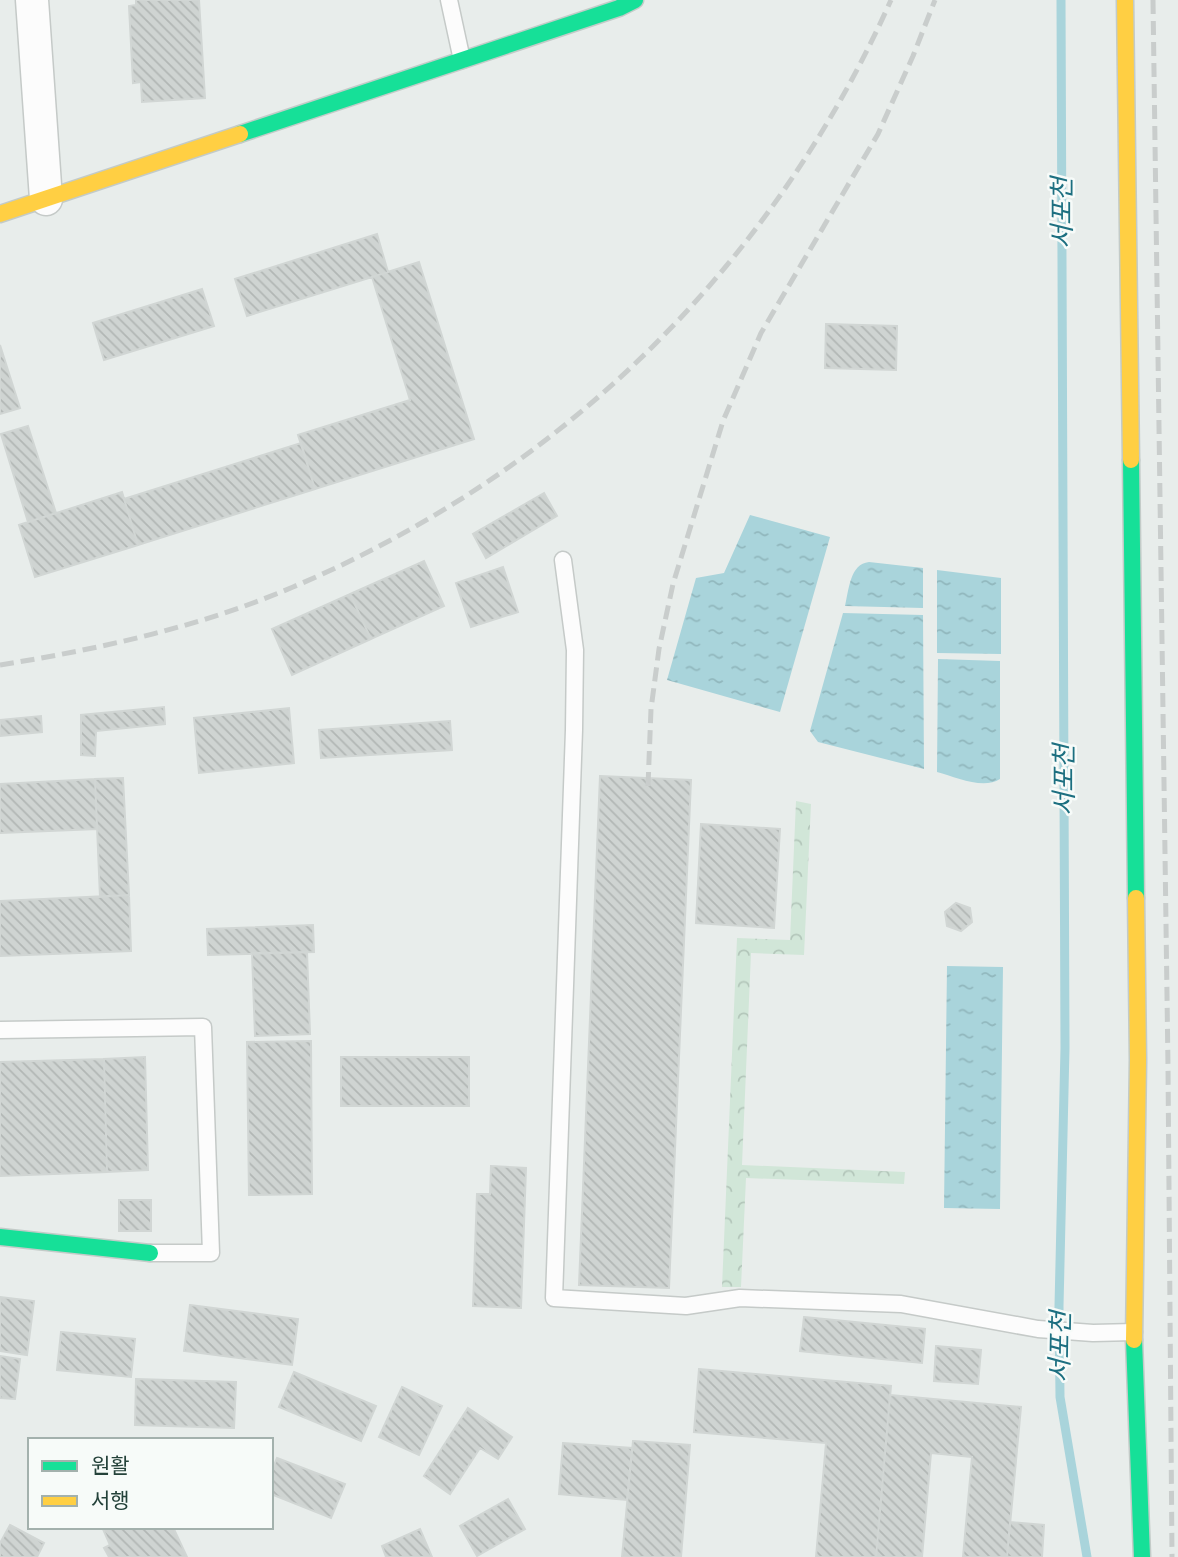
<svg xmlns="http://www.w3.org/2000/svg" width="1178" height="1557" viewBox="0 0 1178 1557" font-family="Poppins,'Noto Sans KR',sans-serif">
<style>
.forest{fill:url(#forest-crowns)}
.water{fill:url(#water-ripples)}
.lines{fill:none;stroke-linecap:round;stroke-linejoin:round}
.stream{stroke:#a9d4db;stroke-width:9}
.building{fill:url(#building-back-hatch);stroke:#d1d6d4;stroke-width:2}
.lane-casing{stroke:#c5cac8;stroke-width:19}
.street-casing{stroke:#c5cac8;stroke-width:35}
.fast-casing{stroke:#c3cbc8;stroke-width:19}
.slow-casing{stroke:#c3cbc8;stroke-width:19}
.lane{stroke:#fcfcfc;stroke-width:16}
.street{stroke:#fcfcfc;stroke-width:32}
.fast{stroke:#16e098;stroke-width:16}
.slow{stroke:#ffcf43;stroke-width:16}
.rail{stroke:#c9cdcc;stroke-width:5;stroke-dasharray:14 7;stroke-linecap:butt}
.labels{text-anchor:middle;stroke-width:5;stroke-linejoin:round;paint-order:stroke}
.water-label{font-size:26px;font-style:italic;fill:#1c6f80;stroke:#f7fbf9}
</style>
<defs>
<pattern id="forest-crowns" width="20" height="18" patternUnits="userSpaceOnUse" patternTransform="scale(1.75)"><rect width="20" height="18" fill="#d1e6d8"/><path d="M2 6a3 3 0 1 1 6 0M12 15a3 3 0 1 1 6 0" fill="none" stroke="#b3c6ba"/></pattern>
<pattern id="water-ripples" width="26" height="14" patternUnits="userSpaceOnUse" patternTransform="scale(1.75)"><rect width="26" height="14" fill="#a9d4db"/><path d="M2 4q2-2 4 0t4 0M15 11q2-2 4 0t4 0" fill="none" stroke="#91b7bd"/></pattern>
<pattern id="building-back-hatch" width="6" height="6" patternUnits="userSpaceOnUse" patternTransform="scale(1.75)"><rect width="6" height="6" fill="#cfd4d2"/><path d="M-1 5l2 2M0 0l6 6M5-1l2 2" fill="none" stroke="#b2b7b5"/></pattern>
</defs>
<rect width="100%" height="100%" fill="#e8edeb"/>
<path class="forest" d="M796,801L811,804L804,955L751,953L742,1165L905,1172L904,1184L746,1178L741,1287H722L737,938L790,940Z"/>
<path class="water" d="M750,515L830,537L780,712L667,680L696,578L724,573Z
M869,562L923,568V608L845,606C849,589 850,564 869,562Z
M937,570L1001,578V654L937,653Z
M843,613L923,615L924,769L818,742L810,731Z
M938,659L1000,661V779C983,790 956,777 937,772Z
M947,966L1003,967L1000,1209L944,1208Z"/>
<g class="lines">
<path class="stream" d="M1061,0L1065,1048L1059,1306L1060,1397L1087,1557"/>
</g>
<path class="building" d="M136,0H199L205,98L142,102L141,82L133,83L129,6L136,5Z
M377,234L388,272L247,316L235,279Z
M419,262L474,439L315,489L298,435L410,400L372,277Z
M202,289L214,326L104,360L93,323Z
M826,324L897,326L896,370L825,368Z
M0,345L20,408L0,414Z
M28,426L56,513L28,522L1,434Z
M301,443L315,489L138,545L124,499Z
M122,492L138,545L35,577L19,525Z
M544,493L557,516L486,558L473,534Z
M424,561L444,606L371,639L350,594Z
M503,567L518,612L471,627L456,583Z
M350,594L371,639L292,675L272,629Z
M164,707L165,724L96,731L95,756L81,755V715Z
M289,708L294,763L199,773L194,718Z
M41,716L42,732L0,736V720Z
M450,721L452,750L321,758L319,730Z
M600,776L691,780L669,1288L579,1285Z
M123,778L129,895L100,897L95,779Z
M95,779L97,829L0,833V784Z
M701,824L780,829L774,928L696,923Z
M129,895L131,951L0,956V901Z
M956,903L970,908L972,922L961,931L947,926L945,912Z
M313,925L314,952L208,955L207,929Z
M307,952L310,1034L255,1036L252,953Z
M311,1041L312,1194L249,1195L247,1042Z
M145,1057L148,1170L107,1172L104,1059Z
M341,1057H469V1106H341Z
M104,1059L107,1172L0,1176V1062Z
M491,1166L526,1168L521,1308L473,1306L477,1194H490Z
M119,1200H151V1231H119Z
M0,1297L34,1301L27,1355L0,1351Z
M190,1305L298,1319L292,1365L184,1351Z
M804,1317L925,1329L922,1363L800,1351Z
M61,1332L135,1339L131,1377L57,1370Z
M936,1346L981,1350L978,1384L934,1381Z
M0,1356L20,1359L15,1399L0,1398Z
M699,1369L891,1386L876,1557H816L826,1443L694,1432Z
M294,1372L376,1406L361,1441L279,1407Z
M136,1379L236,1382L234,1428L135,1425Z
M402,1387L442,1406L419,1455L379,1437Z
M890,1395L1021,1407L1007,1557H963L972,1457L931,1453L922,1557H876Z
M468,1408L512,1437L498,1459L480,1448L450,1494L424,1476Z
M633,1441L690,1445L681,1557H622Z
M563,1443L632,1448L627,1500L559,1494Z
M277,1458L345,1484L331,1518L271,1494V1472Z
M508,1499L525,1529L477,1556L460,1526Z
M1010,1522L1044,1525L1042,1557H1007Z
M10,1525L44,1543L37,1557H0V1543Z
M106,1527H173L187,1557H109L104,1548L110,1545L103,1529Z
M420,1529L432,1557H386L382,1546Z"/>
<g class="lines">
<g class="lane-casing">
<path id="lane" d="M449,0L462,60
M563,560L575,650L574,730L554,1298L686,1306L740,1298L901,1304L1038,1329L1093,1333L1134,1332
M0,1030L203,1027L211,1253H150"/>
</g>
<g class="street-casing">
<path id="street" d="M32,0L46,199"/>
</g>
<g class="fast-casing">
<path id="fast" d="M240,134L619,8L635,0
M1131,460L1136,898
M0,1237L150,1253
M1134,1340L1142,1557"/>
</g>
<g class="slow-casing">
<path id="slow" d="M1125,0L1131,460
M0,214L240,134
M1134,1340L1138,1060L1136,898"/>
</g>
<use href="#lane" class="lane"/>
<use href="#street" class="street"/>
<use href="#fast" class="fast"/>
<use href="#slow" class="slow"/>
<path class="rail" d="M1153,0L1168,1066L1172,1557
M0,665C99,649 200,627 293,587C563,472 771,268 891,0
M648,786L651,709L659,649L673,584L723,421L761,333L878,134L913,56L935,0"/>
</g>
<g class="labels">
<g class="water-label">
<text transform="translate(1062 213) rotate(-90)" y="9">서포천</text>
<text transform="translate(1064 780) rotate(-90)" y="9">서포천</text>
<text transform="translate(1060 1347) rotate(-89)" y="9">서포천</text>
</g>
</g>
<rect x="28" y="1438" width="245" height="91" fill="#f7fbf9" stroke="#a3b1ad" stroke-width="2"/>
<rect x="42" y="1461" width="35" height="10" fill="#16e098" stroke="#a3b1ad" stroke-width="2"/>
<text x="91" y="1473" font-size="21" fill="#24423a">원활</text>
<rect x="42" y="1496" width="35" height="10" fill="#ffcf43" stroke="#a3b1ad" stroke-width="2"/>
<text x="91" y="1508" font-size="21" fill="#24423a">서행</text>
</svg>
